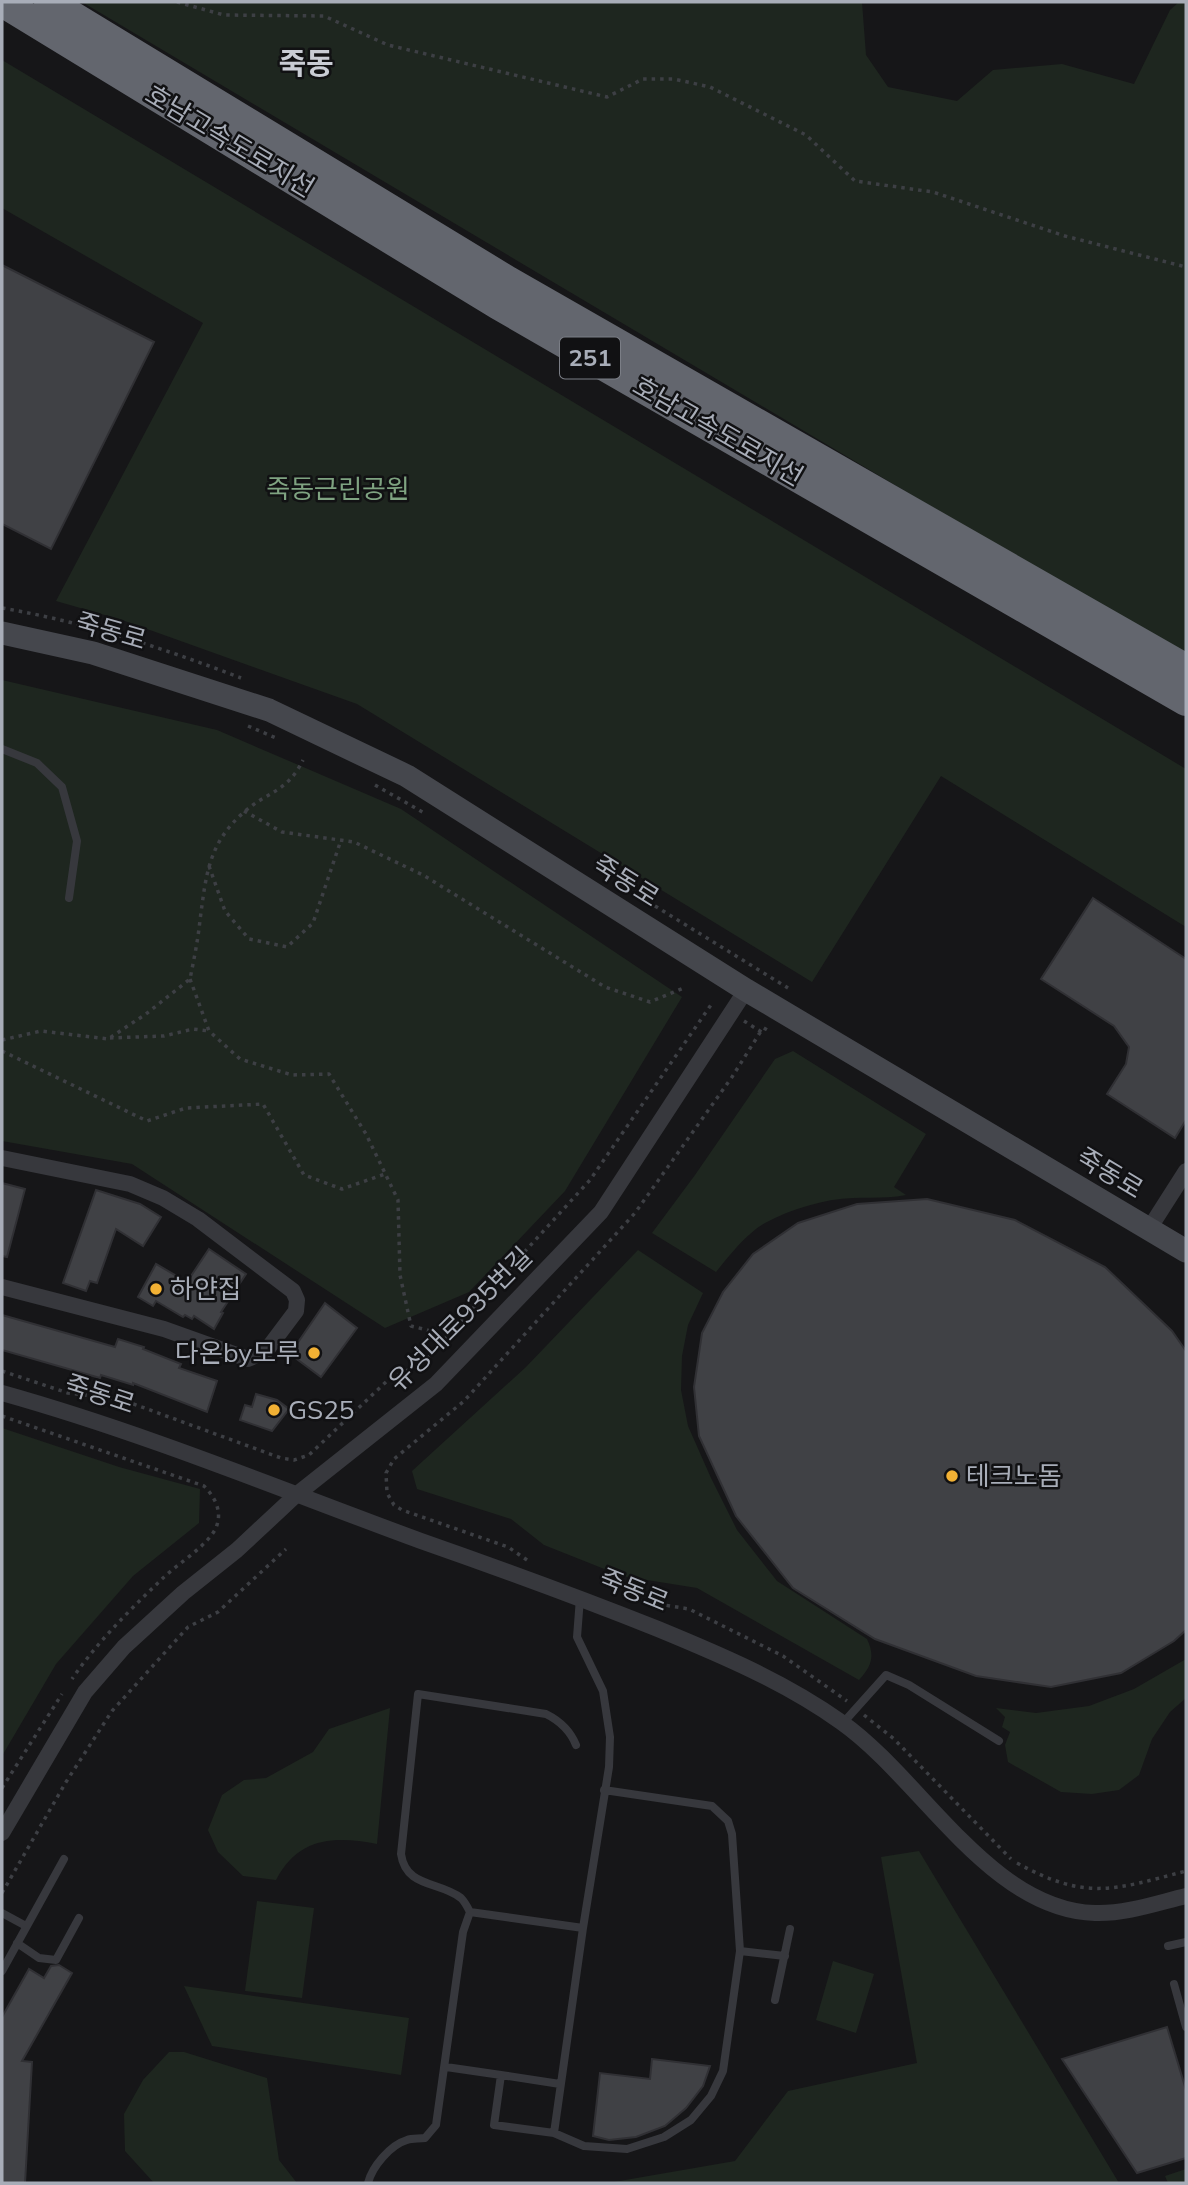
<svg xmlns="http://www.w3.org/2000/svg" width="1188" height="2185" viewBox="0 0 1188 2185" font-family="Mulish,'Noto Sans KR',sans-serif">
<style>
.green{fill:#1e261f}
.building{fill:#404145;stroke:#303034;stroke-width:2}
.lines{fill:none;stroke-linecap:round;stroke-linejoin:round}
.path{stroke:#3d3f44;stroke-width:3.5;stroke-dasharray:3.5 5;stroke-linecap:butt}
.lane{stroke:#37383d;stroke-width:8}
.street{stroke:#37383d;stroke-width:16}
.secondary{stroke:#45474d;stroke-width:23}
.highway{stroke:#63666e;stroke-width:30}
.poi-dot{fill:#f2b134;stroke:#111113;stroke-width:2.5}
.labels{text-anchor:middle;stroke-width:5;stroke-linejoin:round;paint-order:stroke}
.shield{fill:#111113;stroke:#7b7e86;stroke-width:2}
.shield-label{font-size:24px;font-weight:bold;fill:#a8adb8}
.street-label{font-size:26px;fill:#a8adb8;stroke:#111113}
.park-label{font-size:26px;fill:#7fa381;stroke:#111113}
.poi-label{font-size:26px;fill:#a8adb8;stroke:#111113;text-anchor:start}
.quarter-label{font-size:30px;font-weight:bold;fill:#c9ccd4;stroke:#111113}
</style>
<rect width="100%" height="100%" fill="#161618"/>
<path class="green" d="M82,2H862L866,55L888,87L957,101L993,70L1062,64L1134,84L1170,10L1179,2H1186V658Z
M2,60L1186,769V927L941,776L812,982L357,704L122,620L56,601L203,323L2,208Z
M2,680L217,730L401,809L682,997L565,1191L469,1292L385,1328L132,1164L2,1141Z
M793,1051L926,1134L894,1187L906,1195C888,1199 871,1197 853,1198C824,1199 791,1209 765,1223C746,1234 730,1255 716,1272L652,1233L695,1175L775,1059Z
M638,1250L703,1293L688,1325L682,1356L681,1390L688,1426L711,1478L737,1530L777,1581L867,1639C875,1656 872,1666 859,1680L697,1588L622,1576L544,1545L511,1519L417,1489L412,1471L526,1367Z
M2,1428L119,1467L200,1489L199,1523L133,1576L56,1664L2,1756Z
M1186,1659V1698L1170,1712L1152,1739L1139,1775L1119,1790L1092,1794L1061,1792L1008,1762L1005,1745L1010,1732L1002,1727L1005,1717L996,1708L1036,1713L1089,1706L1134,1689Z
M390,1708L377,1844C334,1836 299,1837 276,1880L243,1876L218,1852L208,1830L222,1795L244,1780L266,1778L313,1752L329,1729Z
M919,1851L1119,2183H608L735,2161L788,2091L917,2063L881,1857Z
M257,1901L314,1908L302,1998L245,1991Z
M833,1961L874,1974L856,2033L816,2020Z
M184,1986L409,2018L401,2075L212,2046Z
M169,2052H184L267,2078L279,2160L297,2183H154L125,2151L124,2114L143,2080Z
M1186,2169V2183H1168L1165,2176Z"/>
<path class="building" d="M2,265L154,342L51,549L2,524Z
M1093,898L1186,959V1120L1175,1138L1107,1094L1126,1064L1129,1047L1114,1026L1041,979Z
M2,1183L25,1189L7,1257L2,1256Z
M96,1190L140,1204L161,1217L143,1246L116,1229L97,1283L90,1281L86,1291L63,1283Z
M927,1199L1015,1220L1105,1267L1172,1331L1186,1351V1630L1174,1641L1121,1673L1051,1687L976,1676L875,1639L793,1588L736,1516L699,1436L694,1387L702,1333L723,1292L753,1254L798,1223L857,1204Z
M209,1249L246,1274L221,1312L223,1313L214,1329L194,1316L192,1319L185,1315L183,1317L156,1301L153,1306L138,1297L156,1264L187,1282Z
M325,1303L357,1328L321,1377L290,1354Z
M2,1315L115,1347L118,1339L144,1347L143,1349L181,1364L179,1368L217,1381L207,1412L133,1383V1385L101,1375L100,1378L2,1350Z
M256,1394L277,1400L289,1409L272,1431L240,1420L245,1405L252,1407Z
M59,1965L72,1973L22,2061L32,2062L25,2183H2V2017L29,1969L44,1978L51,1966Z
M1167,2027L1186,2090V2158L1137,2173L1062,2059Z
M652,2059L710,2066L703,2086L686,2108L665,2126L636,2137L609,2140L593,2136L600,2073L650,2079Z"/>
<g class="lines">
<path class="path" d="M177,2L224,15L324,16L388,45L607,97L643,79H674L710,87L806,135L855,181L933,192L1065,236L1186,267
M2,608C84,622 163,648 241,678
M248,726L276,738
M375,785L426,814
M244,811L282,832L354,842L423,875L605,987L650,1002L686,987
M209,866L225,911L249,939L287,947L313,923L341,840
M655,906L788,988
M190,979L209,1031L240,1059L292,1075L329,1074L366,1134L398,1200L400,1275L411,1326L443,1334
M744,1021L763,1033L767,1026
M110,1038L164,1036L193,1029L209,1031
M2,1040L41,1031L108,1039L146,1014L190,979C194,959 198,940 200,920C206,876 208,844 243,813C267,791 287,793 303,760
M2,1051L147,1121L186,1108L263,1104L304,1175L342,1189L385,1174
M2,1371L68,1393L120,1399L281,1458L294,1460L309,1455L388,1380L424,1362L590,1180L713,1002
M2,1416L204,1486C214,1496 222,1510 217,1525C211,1544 177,1564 163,1578C131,1609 97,1642 72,1679
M527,1560L508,1547L402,1510L394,1505L387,1493L386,1473L394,1459L464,1401L635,1213L732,1077L761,1031
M633,1600L689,1609L783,1656L847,1701
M864,1715L894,1739L1011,1859
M2,1788L62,1694
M1017,1863C1086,1901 1114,1890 1186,1871
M2,1893L66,1782L112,1711L188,1627L218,1612L286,1549"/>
<path class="lane" d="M2,749L37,763L62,787L77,841L69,898
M843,1723L886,1675L909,1685L999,1741
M576,1745C570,1730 560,1721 546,1714L418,1694L401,1854C406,1888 439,1881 461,1898C464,1901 468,1908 470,1912L583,1928L609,1767L610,1737L603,1691L577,1637L580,1598
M2,1913L26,1926
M17,1943L39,1958L56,1960L79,1918
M1168,1946L1186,1942
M740,1951L785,1956
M2,1971L64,1859
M1174,1984L1186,2027
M775,2000L790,1929
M446,2067L501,2075L494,2125L554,2133L584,2146L627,2149L664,2137L691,2120L711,2096L723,2071L740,1951L732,1834L728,1821L712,1806L604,1790
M501,2075L560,2084
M554,2133L583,1928
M368,2183C372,2167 390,2145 407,2140C412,2138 419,2139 425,2138L436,2125L463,1932L470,1912"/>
<path class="street" d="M2,1158L130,1184L163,1198L198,1219L293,1291L297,1300L296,1311L266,1351L248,1359L164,1329L2,1287
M1149,1229L1186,1171
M2,1393C145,1433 282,1490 421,1541C501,1569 580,1598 658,1629C721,1655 785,1682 841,1722C921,1778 990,1910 1095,1913C1126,1914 1157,1903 1186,1896
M2,1833L85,1692L124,1647L183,1593L237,1550L296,1495L436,1384L601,1212L746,990"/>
<path class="secondary" d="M2,633L93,653L269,710L407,776L746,990L1186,1251"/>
<path class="highway" d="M2,2L497,304L1186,701
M49,2L508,281L1186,669"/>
</g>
<g class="poi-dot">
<circle cx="156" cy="1289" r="7"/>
<circle cx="314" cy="1353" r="7"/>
<circle cx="274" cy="1410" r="7"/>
<circle cx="952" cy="1476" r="7"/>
</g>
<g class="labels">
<rect class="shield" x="560" y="337.5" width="60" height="41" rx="5"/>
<g class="shield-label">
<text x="590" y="366">251</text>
</g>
<g class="street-label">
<text transform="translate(230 141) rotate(31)" y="9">호남고속도로지선</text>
<text transform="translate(718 431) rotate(30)" y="9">호남고속도로지선</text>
<text transform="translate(111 631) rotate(16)" y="9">죽동로</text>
<text transform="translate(626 881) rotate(32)" y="9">죽동로</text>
<text transform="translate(1110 1173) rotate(31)" y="9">죽동로</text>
<text transform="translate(460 1319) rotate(-45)" y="9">유성대로935번길</text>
<text transform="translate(100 1394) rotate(18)" y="9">죽동로</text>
<text transform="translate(634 1590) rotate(22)" y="9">죽동로</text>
</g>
<g class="park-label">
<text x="338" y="498">죽동근린공원</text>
</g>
<g class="poi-label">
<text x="170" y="1298">하얀집</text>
<text x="300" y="1362" text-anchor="end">다온by모루</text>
<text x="288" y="1419">GS25</text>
<text x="966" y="1485">테크노돔</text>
</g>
<g class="quarter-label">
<text x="306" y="74">죽동</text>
</g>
</g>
<rect width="1188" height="2185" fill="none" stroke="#a8adb8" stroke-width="7"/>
</svg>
